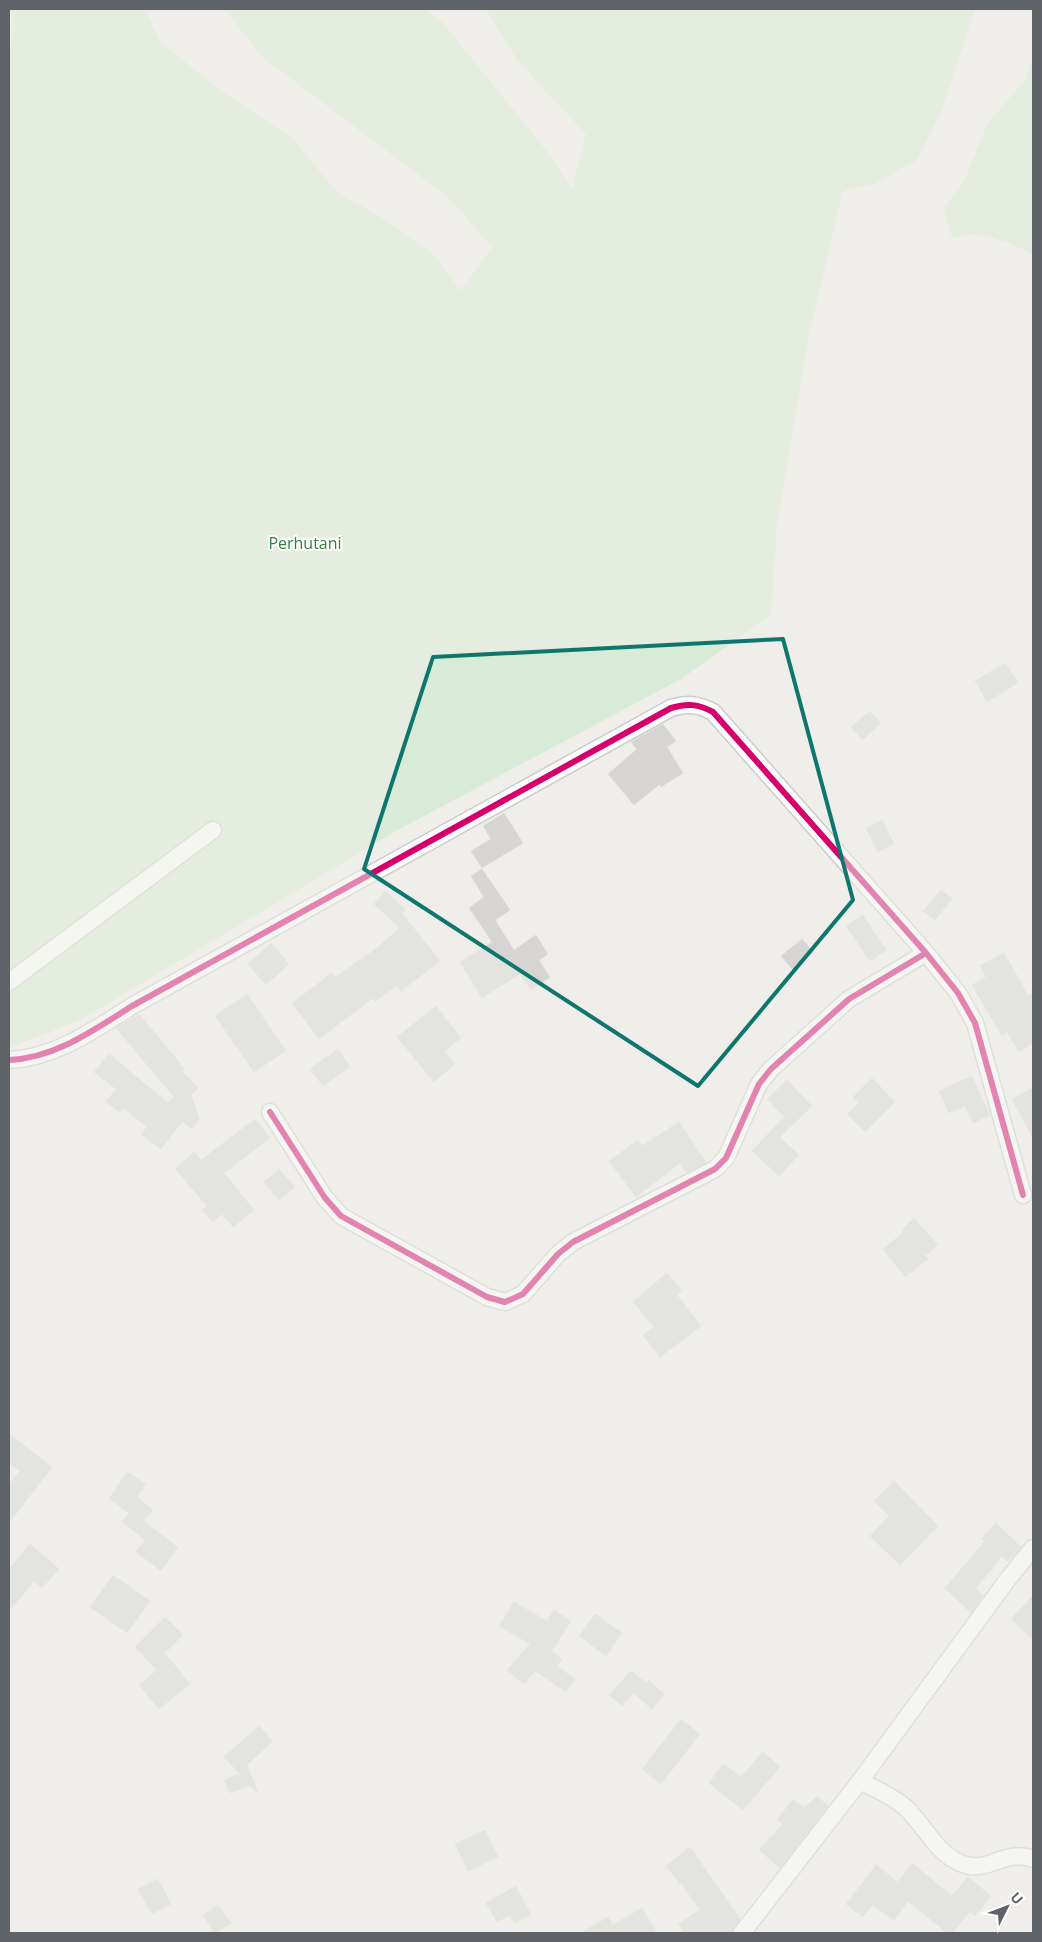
<svg xmlns="http://www.w3.org/2000/svg" width="1042" height="1942" viewBox="0 0 1042 1942" font-family="'Open Sans',sans-serif">
<style>
.green{fill:#d8ebd6}
.building{fill:#d6d5d3;stroke:#deddd9}
.lines{fill:none;stroke-linecap:round;stroke-linejoin:round}
.minor-casing{stroke:#cbcccc;stroke-width:19}
.minor{stroke:#fdfcfc;stroke-width:16}
.cycleway-casing{stroke:#fff;stroke-width:9}
.cycleway{stroke:#d6006c;stroke-width:6}
.marked{fill:none;stroke:#0f766e;stroke-width:4;stroke-linejoin:round}
.labels{text-anchor:middle;stroke-width:4;stroke-linejoin:round;paint-order:stroke}
.park-label{font-size:16px;fill:#348238;stroke:#fff}
</style>
<rect width="100%" height="100%" fill="#efeeea"/>
<path class="green" d="M12,9H145L160,42L219,89L291,137L338,193L386,220L435,256L461,291L492,247L448,197L262,57L225,9H426L443,23L550,155L572,189L586,134L518,61L485,9H975L942,110L917,160L876,183L843,191L809,335L777,524L771,615L681,679L396,831L82,1019L9,1048V47L14,28Z
M1033,56V256C1021,245 988,235 971,234C965,234 958,237 952,238L944,208L965,179L987,124L1025,80Z"/>
<path class="building" d="M1005,663L1018,683L987,702L975,681Z
M870,711L881,723L863,740L851,727Z
M663,724L676,741L667,747L683,773L661,787L660,784L634,805L608,774L637,749L631,742Z
M504,813L523,843L482,868L471,851L491,839L483,826Z
M882,820L894,844L878,852L866,828Z
M482,869L510,910L495,920L514,950L536,935L548,954L539,960L550,977L531,990L520,974L482,998L460,962L492,942L469,908L484,897L471,876Z
M941,890L952,899L935,920L923,911Z
M385,891L405,909L402,913L440,961L401,991L397,986L375,1001L373,998L319,1039L292,1003L332,973L335,977L373,951L400,928L374,904Z
M863,915L886,950L870,961L846,926Z
M802,939L814,953L793,970L781,956Z
M271,943L289,964L266,985L248,964Z
M1004,953L1028,995L1033,992V1043L1019,1052L1007,1032L1002,1036L972,985L986,977L980,965Z
M247,994L286,1051L254,1072L215,1016Z
M436,1006L461,1038L444,1051L455,1064L434,1082L397,1037Z
M139,1014L185,1069L182,1071L198,1088L191,1095L199,1118L193,1129L182,1122L161,1149L141,1134L147,1127L123,1108L120,1112L106,1102L116,1089L94,1072L109,1054L168,1103L174,1097L116,1028Z
M338,1049L350,1067L323,1086L310,1069Z
M972,1076L990,1115L973,1123L965,1106L949,1113L939,1091Z
M872,1078L895,1102L865,1132L847,1114L859,1103L853,1097Z
M787,1080L812,1106L780,1137L799,1155L779,1176L752,1151L784,1117L767,1099Z
M1033,1088V1139L1012,1099Z
M255,1119L270,1138L224,1173L254,1210L233,1227L222,1214L213,1222L202,1210L207,1206L175,1169L194,1152L201,1160Z
M679,1122L706,1163L686,1173L680,1163L636,1197L609,1161L638,1140L642,1146Z
M279,1169L295,1187L279,1200L264,1182Z
M914,1218L938,1245L925,1256L928,1259L905,1277L883,1249L904,1232L902,1230Z
M667,1273L682,1291L677,1295L701,1326L660,1357L643,1335L654,1327L633,1302Z
M9,1434L52,1467L9,1523V1484L20,1471L9,1463Z
M127,1472L146,1484L137,1497L153,1510L143,1521L178,1547L161,1571L136,1552L145,1540L122,1522L129,1513L109,1499Z
M894,1481L938,1526L900,1565L870,1536L889,1516L874,1501Z
M996,1523L1021,1547L1008,1562L1002,1556L976,1588L983,1596L971,1613L945,1588L985,1541L982,1538Z
M30,1544L59,1569L42,1588L34,1581L9,1611V1569Z
M113,1575L150,1601L127,1633L90,1607Z
M1033,1595V1640L1011,1619Z
M514,1602L547,1621L554,1610L571,1621L552,1651L562,1659L557,1666L575,1679L566,1692L535,1671L524,1684L507,1670L530,1644L499,1626Z
M595,1614L622,1633L606,1656L579,1636Z
M165,1617L183,1635L165,1653L190,1684L159,1709L139,1685L157,1670L135,1647Z
M631,1671L646,1683L648,1680L664,1694L652,1709L633,1693L622,1706L609,1695Z
M681,1719L700,1734L661,1784L642,1769Z
M259,1726L273,1741L247,1765L258,1792L257,1793L250,1785L230,1793L224,1780L240,1774L224,1757Z
M763,1752L780,1767L743,1810L709,1783L723,1764L741,1777Z
M817,1796L828,1806L780,1868L759,1850L783,1824L777,1820L793,1799L804,1808Z
M485,1830L498,1857L468,1871L455,1844Z
M690,1847L740,1919L732,1933H684L678,1924L700,1910L681,1883L680,1884L666,1866Z
M912,1863L952,1896L968,1877L991,1896L975,1916L970,1912L952,1933H947L908,1901L894,1920L872,1905L863,1917L846,1904L876,1865L898,1882Z
M158,1879L171,1904L152,1914L138,1889Z
M516,1886L531,1915L514,1923L510,1915L497,1922L486,1903Z
M218,1905L231,1923L215,1933L203,1915Z
M642,1908L657,1933H581L608,1917L613,1925Z"/>
<g class="lines">
<g class="minor-casing">
<path id="minor" d="M9,982L213,830
M9,1060C55,1058 94,1030 132,1006L671,708C688,703 698,704 713,712L926,953L958,993L975,1023L1023,1195
M270,1112L325,1198L341,1216L487,1297L505,1302L523,1294L558,1254L573,1242L715,1169L726,1158L759,1084L771,1069L849,999L926,953
M860,1781C875,1789 893,1796 906,1808C926,1827 936,1854 963,1864C988,1874 1005,1848 1033,1859
M742,1933L860,1781L1008,1579L1033,1548"/>
</g>
<use href="#minor" class="minor"/>
<g class="cycleway-casing">
<path id="cycleway" d="M9,1060C55,1058 94,1030 132,1006L671,708C688,703 698,704 713,712L926,953L958,993L975,1023L1023,1195
M270,1112L325,1198L341,1216L487,1297L505,1302L523,1294L558,1254L573,1242L715,1169L726,1158L759,1084L771,1069L849,999L926,953"/>
</g>
<use href="#cycleway" class="cycleway"/>
</g>
<path d="M0 0H1042V1942H0ZM783,639L853,900L698,1086L364,869L433,657Z" fill="#efeeea" fill-opacity=".55" fill-rule="evenodd"/>
<path class="marked" d="M783,639L853,900L698,1086L364,869L433,657Z"/>
<g class="labels">
<g class="park-label">
<text x="305" y="549">Perhutani</text>
</g>
</g>
<rect width="1042" height="1942" fill="none" stroke="#5f6368" stroke-width="20"/>
<g transform="translate(1007 1907) rotate(48)" stroke="#ffffff" stroke-width="4" paint-order="stroke">
<path d="M0-4L9 19L0 12L-9 19Z" fill="#5f6368"/>
<text y="-8" font-size="14" font-weight="bold" text-anchor="middle" fill="#5f6368">U</text>
</g>
</svg>
